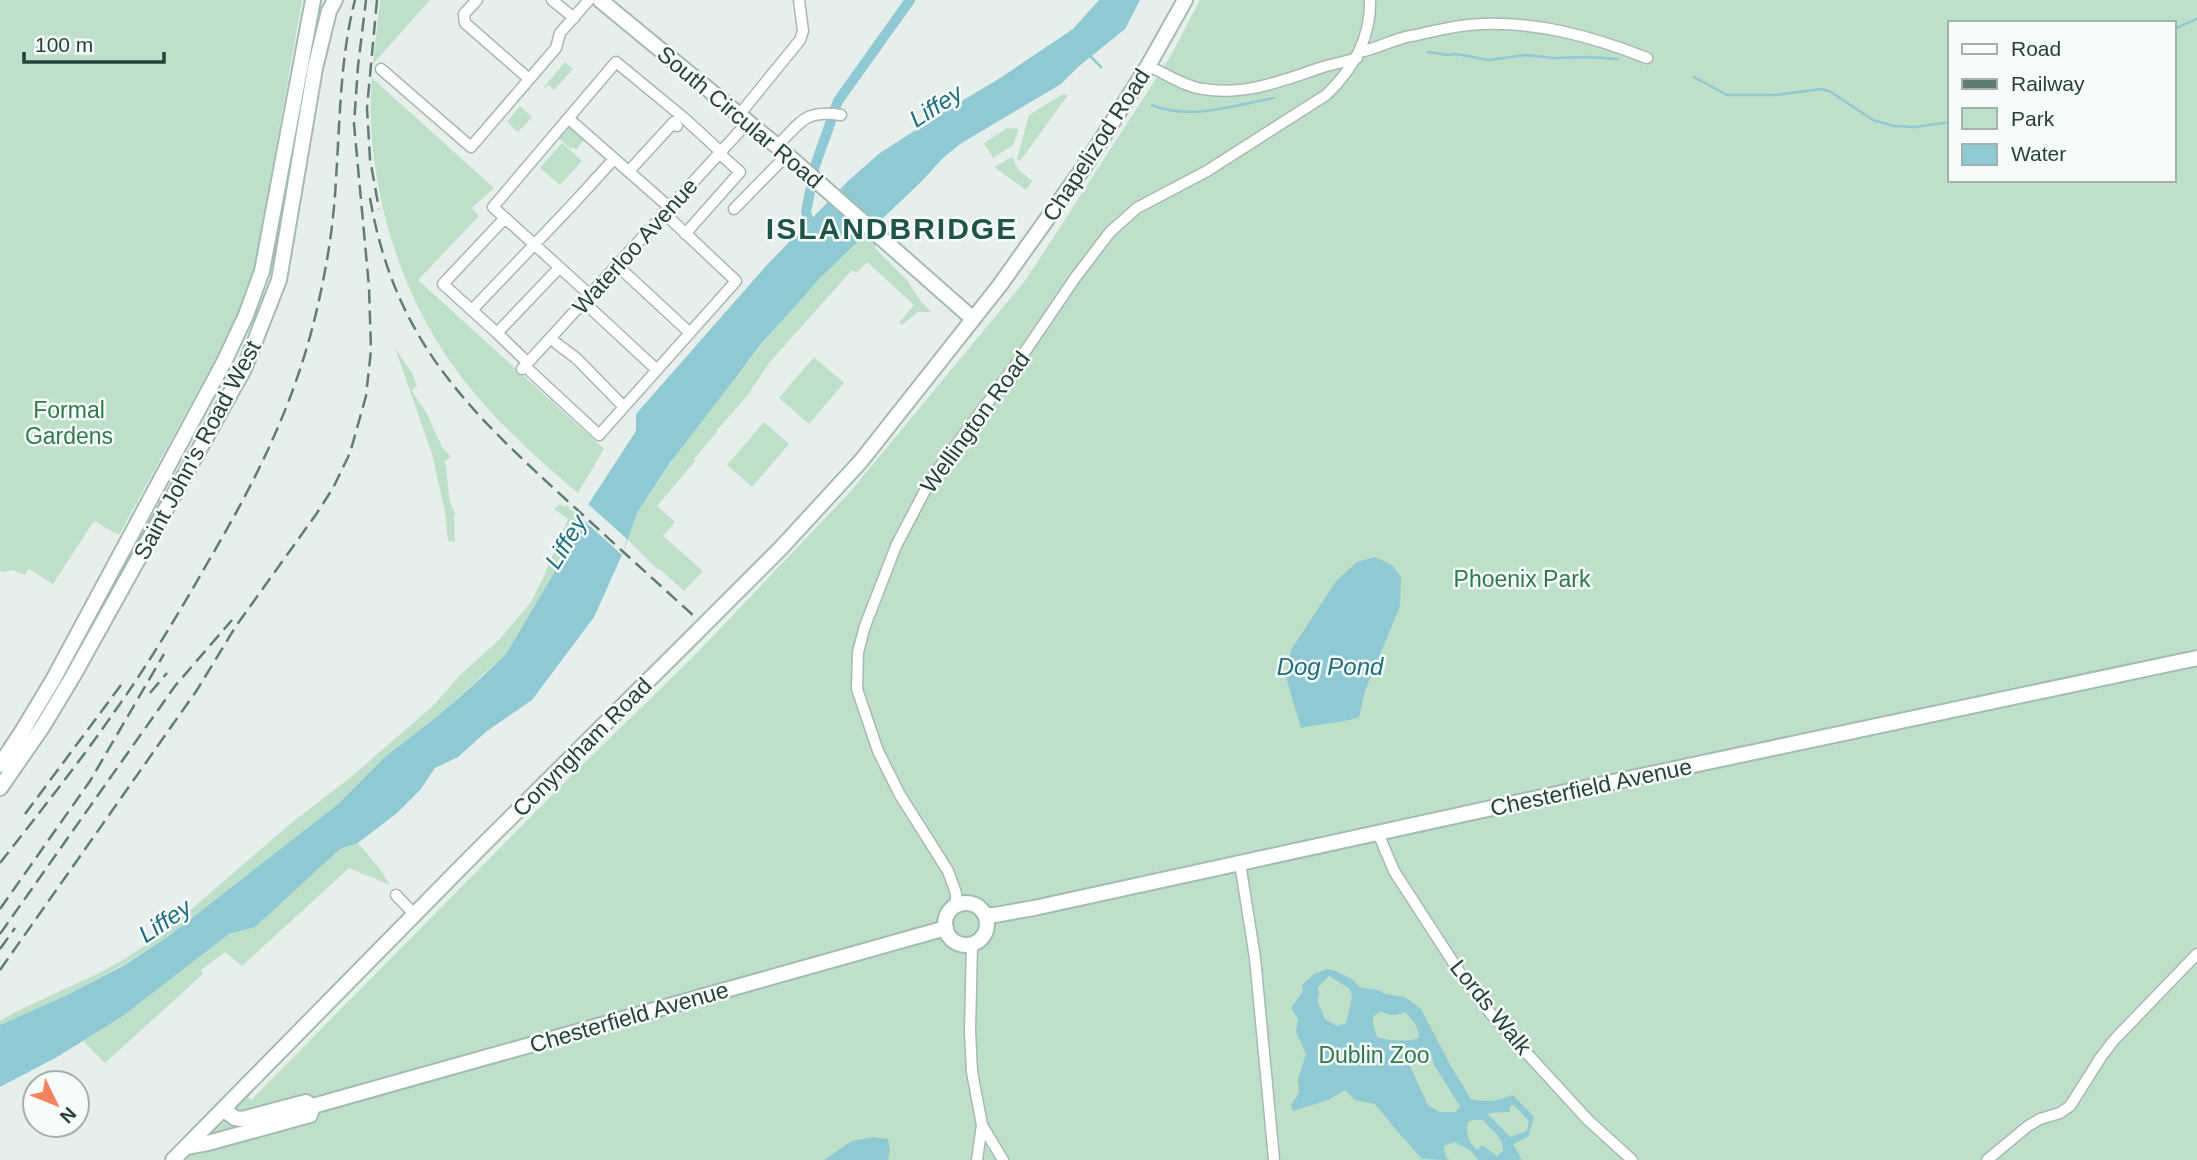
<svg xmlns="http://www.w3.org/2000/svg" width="2197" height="1160" viewBox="0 0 2197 1160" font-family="Arial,sans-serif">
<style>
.green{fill:#bfe0c8;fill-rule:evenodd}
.water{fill:#8ec9d4;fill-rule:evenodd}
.pier{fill:#e6efeb}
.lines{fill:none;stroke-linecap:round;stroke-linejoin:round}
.stream{stroke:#8ec9d4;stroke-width:2.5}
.canal{stroke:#8ec9d4;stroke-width:10}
.street-casing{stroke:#a8b8b2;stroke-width:13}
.secondary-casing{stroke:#a4bbb3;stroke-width:18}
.street{stroke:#fff;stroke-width:10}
.secondary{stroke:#fff;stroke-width:14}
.rail{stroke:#5f7d75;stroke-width:2.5;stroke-dasharray:14 7;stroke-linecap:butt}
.secondary-bridge-casing{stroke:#a4bbb3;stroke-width:18;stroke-linecap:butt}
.secondary-bridge{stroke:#fff;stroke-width:14}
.labels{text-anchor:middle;stroke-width:5;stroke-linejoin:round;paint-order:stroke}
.street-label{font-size:23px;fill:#24423a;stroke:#f7fbf9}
.park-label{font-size:23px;fill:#2d7a4b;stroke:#f7fbf9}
.water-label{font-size:24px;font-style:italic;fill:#1c6f80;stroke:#f7fbf9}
.district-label{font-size:30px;font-weight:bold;letter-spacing:2px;fill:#1f5548;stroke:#f7fbf9}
</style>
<rect width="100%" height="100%" fill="#e6efeb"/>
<path class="green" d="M0,0H302L254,272L236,318L219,352L119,535L94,521L53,584L29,569L25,575L12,570L3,572L0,571Z
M380,0H430L373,64Z
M1200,0H2197V1160H173L242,1092L251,1100L570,777L694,656L850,492L1027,278L1170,57ZM1950,23H2174V180H1950Z
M565,62L573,69L554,90L548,85L545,88L544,87Z
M372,78L494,188L472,208L479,216L418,280L604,449L578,493C531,453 484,411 449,360C402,291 376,209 371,126C370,110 371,94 372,78Z
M1063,94L1068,95L1020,161L1017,159L1029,115Z
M520,106L532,117L518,132L507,122Z
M569,126L584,140L576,150L573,147L571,149L558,138Z
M1007,128L1019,129L1013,145L993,158L984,143Z
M562,143L582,161L560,185L540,168Z
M1012,157L1018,169L1032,181L1026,190L994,167Z
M866,235L875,243V248L906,279L920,300L931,312H918L902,325L899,323L914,305L867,262L857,273L852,270L769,363L747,396L717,430L716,433L694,459L695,461L657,506L675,522L663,536L703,571L684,591L660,569H657L627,539L637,513L696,426L789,311L820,278Z
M395,348L412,373L417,386L412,390L413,393L426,412L442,447L451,457L445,461C449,477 446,502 456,514L454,515L455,542L448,541L445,512L432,454Z
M814,357L844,383L809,424L779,398Z
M764,422L789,444L752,487L727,465Z
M560,504L564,507L566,505L580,517L569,534L560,564L506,654L439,715L386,756L337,805L170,935L123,965L67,995L0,1025V1021L13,1013L99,973L123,960L150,942L188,912L289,825L352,776L433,706L462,673L499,640L531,602L543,578L568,519L554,509Z
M358,843L379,868L390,885L349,868L242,966L225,952L201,970L203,974L105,1063L83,1041L123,1016L229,934L254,927L340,849Z"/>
<path class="water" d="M1099,0H1140L1125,29L1078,67L1061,84L960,144L943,158L921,182L820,278L762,343L670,463L637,513L622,555L594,617L532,700L487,731L458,757L435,768L420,790L397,813L358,843L340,849L255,927L229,934L123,1016L57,1057L0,1087V1025L67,995L123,966L170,935L337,805L386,756L439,715L481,678L506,654L560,563L569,534L636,431V414L765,267L849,180L880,153L950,108L997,80L1073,29Z
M1375,557L1392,565L1401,577L1400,606L1365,691L1359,717C1338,724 1322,723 1301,728L1286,677L1291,650L1336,581L1357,562Z
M1328,969L1336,971L1353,980L1359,987L1378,990L1385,994L1405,997L1421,1009L1452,1068L1471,1099C1487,1103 1497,1101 1513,1095L1534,1117L1528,1137L1513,1144L1522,1160H1478L1471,1151L1455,1142L1444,1146L1445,1156L1449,1160L1422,1159L1397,1131L1375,1104L1355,1100L1345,1090L1328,1100L1293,1111L1291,1105L1299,1093L1298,1079L1306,1054L1296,1032L1298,1019L1291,1008L1303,991L1302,985L1314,974ZM1329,976L1350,989L1352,997L1346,1023L1337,1026L1325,1019L1317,1000L1319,995L1318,987ZM1381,1011C1391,1017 1395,1016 1405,1012C1411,1019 1420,1028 1419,1038C1409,1042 1387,1041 1377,1037L1373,1024V1017ZM1422,1051H1427L1431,1054L1434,1065L1460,1106L1456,1112H1440L1428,1105L1409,1064V1058ZM1514,1105L1529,1121L1527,1131L1510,1137L1487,1113L1510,1112V1106ZM1473,1120H1483C1491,1130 1504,1137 1503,1151L1497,1156L1482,1145L1478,1150C1468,1143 1466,1134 1468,1122Z
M873,1137L888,1139L890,1149L888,1160H824L852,1141Z"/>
<path class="pier" d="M588,504L627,539L622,555L580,517Z"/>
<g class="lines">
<path class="stream" d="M2174,29L2197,19
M1428,52L1448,55L1456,54L1489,60L1526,55L1553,58L1586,57L1618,59
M1089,55L1101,67
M1694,77L1727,95H1775L1822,89L1831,92L1873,120L1894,126L1915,127L1950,122
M1152,105C1190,121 1235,105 1274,98"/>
<path class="canal" d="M816,231L809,222L806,212L815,166L838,101L910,0"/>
<g class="street-casing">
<path id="street" d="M477,0L464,14L465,23L529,79
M552,0L574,18
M1359,52C1377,49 1393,39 1411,36C1430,32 1449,27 1469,25C1530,19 1591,36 1647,58
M1148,66C1165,73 1185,87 1203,89C1245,96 1281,81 1320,68C1332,64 1345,62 1357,58
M381,69L471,147L556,48L560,33L589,0
M739,115L800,40L803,31L799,0
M569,119L669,207
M777,146C801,122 805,109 841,115
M629,171L674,122L677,126
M734,209L787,155
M685,234L740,172L719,153
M622,270L690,333
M590,295L493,207L616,62L684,118L721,152
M588,306L657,370
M472,310L572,205L614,159
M497,333L443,284L505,218
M556,343L576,358L624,407
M528,363L497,333L559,268
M522,369L748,122
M530,371L599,435L736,281L664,213
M1378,833L1394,871L1462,976L1491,1014L1588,1120L1632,1160
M1240,863L1255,958L1274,1159
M396,895L415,915
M956,906V893L948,871L900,795L878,751L857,689L858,652L865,626L896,546L931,479L1020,359L1075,278L1110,232L1137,208L1207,171L1326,95C1353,69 1371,39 1370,0
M972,944L970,1031L972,1072L982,1125L977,1160
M982,1125L1003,1160
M1987,1160L2028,1126L2040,1119L2060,1113L2070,1106L2101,1057L2114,1040L2197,954"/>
</g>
<g class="secondary-casing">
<path id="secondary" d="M600,0L777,146L972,318
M712,617L781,548L861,461L1000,285L1084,167L1148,66L1185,0
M0,765L23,730L53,680L225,360L246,315L262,271L313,0
M0,788L43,726L73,676L244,369L279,280L315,68L329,11L335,0
M945 924a21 21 0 1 1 42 0a21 21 0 1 1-42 0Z
M985,915H995L1034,908L1533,799L2197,658
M224,1110L235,1118L242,1119L306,1102L313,1106L946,928
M186,1147L208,1143L310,1115L313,1106
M173,1160L474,854L697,632"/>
</g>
<use href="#street" class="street"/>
<use href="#secondary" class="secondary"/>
<path class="rail" d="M377,0L367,108L370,159L379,209
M370,198C395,342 469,411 572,505C619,548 666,591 713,633
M150,693L167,673
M25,814L121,685
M0,863C39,813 79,763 115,711C149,663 179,613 208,562C258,477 298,397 319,300C328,260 334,220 336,179C340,120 340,58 355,0
M0,909L90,781L164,654
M0,934L175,686L232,620
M0,949L15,928
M0,970L197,690L236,626L317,513L333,488L350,453L366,396L371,350L369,287L354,124L358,66L366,0"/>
<g class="secondary-bridge-casing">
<path id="secondary-bridge" d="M697,632L712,617"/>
</g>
<use href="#secondary-bridge" class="secondary-bridge"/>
</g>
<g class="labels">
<g class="street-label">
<text transform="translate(740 117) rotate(40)" y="8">South Circular Road</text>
<text transform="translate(1096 145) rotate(-57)" y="8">Chapelizod Road</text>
<text transform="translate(635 246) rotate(-48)" y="8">Waterloo Avenue</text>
<text transform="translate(975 422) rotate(-54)" y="8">Wellington Road</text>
<text transform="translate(197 450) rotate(-62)" y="8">Saint John's Road West</text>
<text transform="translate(582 747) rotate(-45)" y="8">Conyngham Road</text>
<text transform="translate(1591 787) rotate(-12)" y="8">Chesterfield Avenue</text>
<text transform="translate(1491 1007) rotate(51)" y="8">Lords Walk</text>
<text transform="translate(629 1017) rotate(-16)" y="8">Chesterfield Avenue</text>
</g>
<g class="park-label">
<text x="69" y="418">Formal<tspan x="69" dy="26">Gardens</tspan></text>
<text x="1522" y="587">Phoenix Park</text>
<text x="1374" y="1063">Dublin Zoo</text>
</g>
<g class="water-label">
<text transform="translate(936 106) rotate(-33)" y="8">Liffey</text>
<text transform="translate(566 542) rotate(-59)" y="8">Liffey</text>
<text x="1330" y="675">Dog Pond</text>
<text transform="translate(165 921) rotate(-34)" y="8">Liffey</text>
</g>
<g class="district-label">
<text x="892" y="239">ISLANDBRIDGE</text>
</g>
</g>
<rect x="1948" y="21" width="228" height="161" fill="#f7fbf9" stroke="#a3b1ad" stroke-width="2"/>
<rect x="1962" y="44" width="35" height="10" fill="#ffffff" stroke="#a3b1ad" stroke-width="2"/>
<text x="2011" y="56" font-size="21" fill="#24423a">Road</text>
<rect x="1962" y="79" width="35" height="10" fill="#5f7d75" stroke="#a3b1ad" stroke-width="2"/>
<text x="2011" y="91" font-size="21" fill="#24423a">Railway</text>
<rect x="1962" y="108" width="35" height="21" fill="#bfe0c8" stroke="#a3b1ad" stroke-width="2"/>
<text x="2011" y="126" font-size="21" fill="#24423a">Park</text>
<rect x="1962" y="144" width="35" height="21" fill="#8ec9d4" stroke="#a3b1ad" stroke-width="2"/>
<text x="2011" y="161" font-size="21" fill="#24423a">Water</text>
<g transform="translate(56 1104) rotate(133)"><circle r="33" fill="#f7fbf9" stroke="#a3b1ad" stroke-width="2"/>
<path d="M0-5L12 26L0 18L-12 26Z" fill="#f4845f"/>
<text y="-10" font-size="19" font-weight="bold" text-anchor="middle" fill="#24423a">N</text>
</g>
<path d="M24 52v10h140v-10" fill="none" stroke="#24423a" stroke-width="3.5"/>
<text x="35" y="52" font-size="21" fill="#24423a" stroke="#f7fbf9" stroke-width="5" paint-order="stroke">100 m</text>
</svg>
